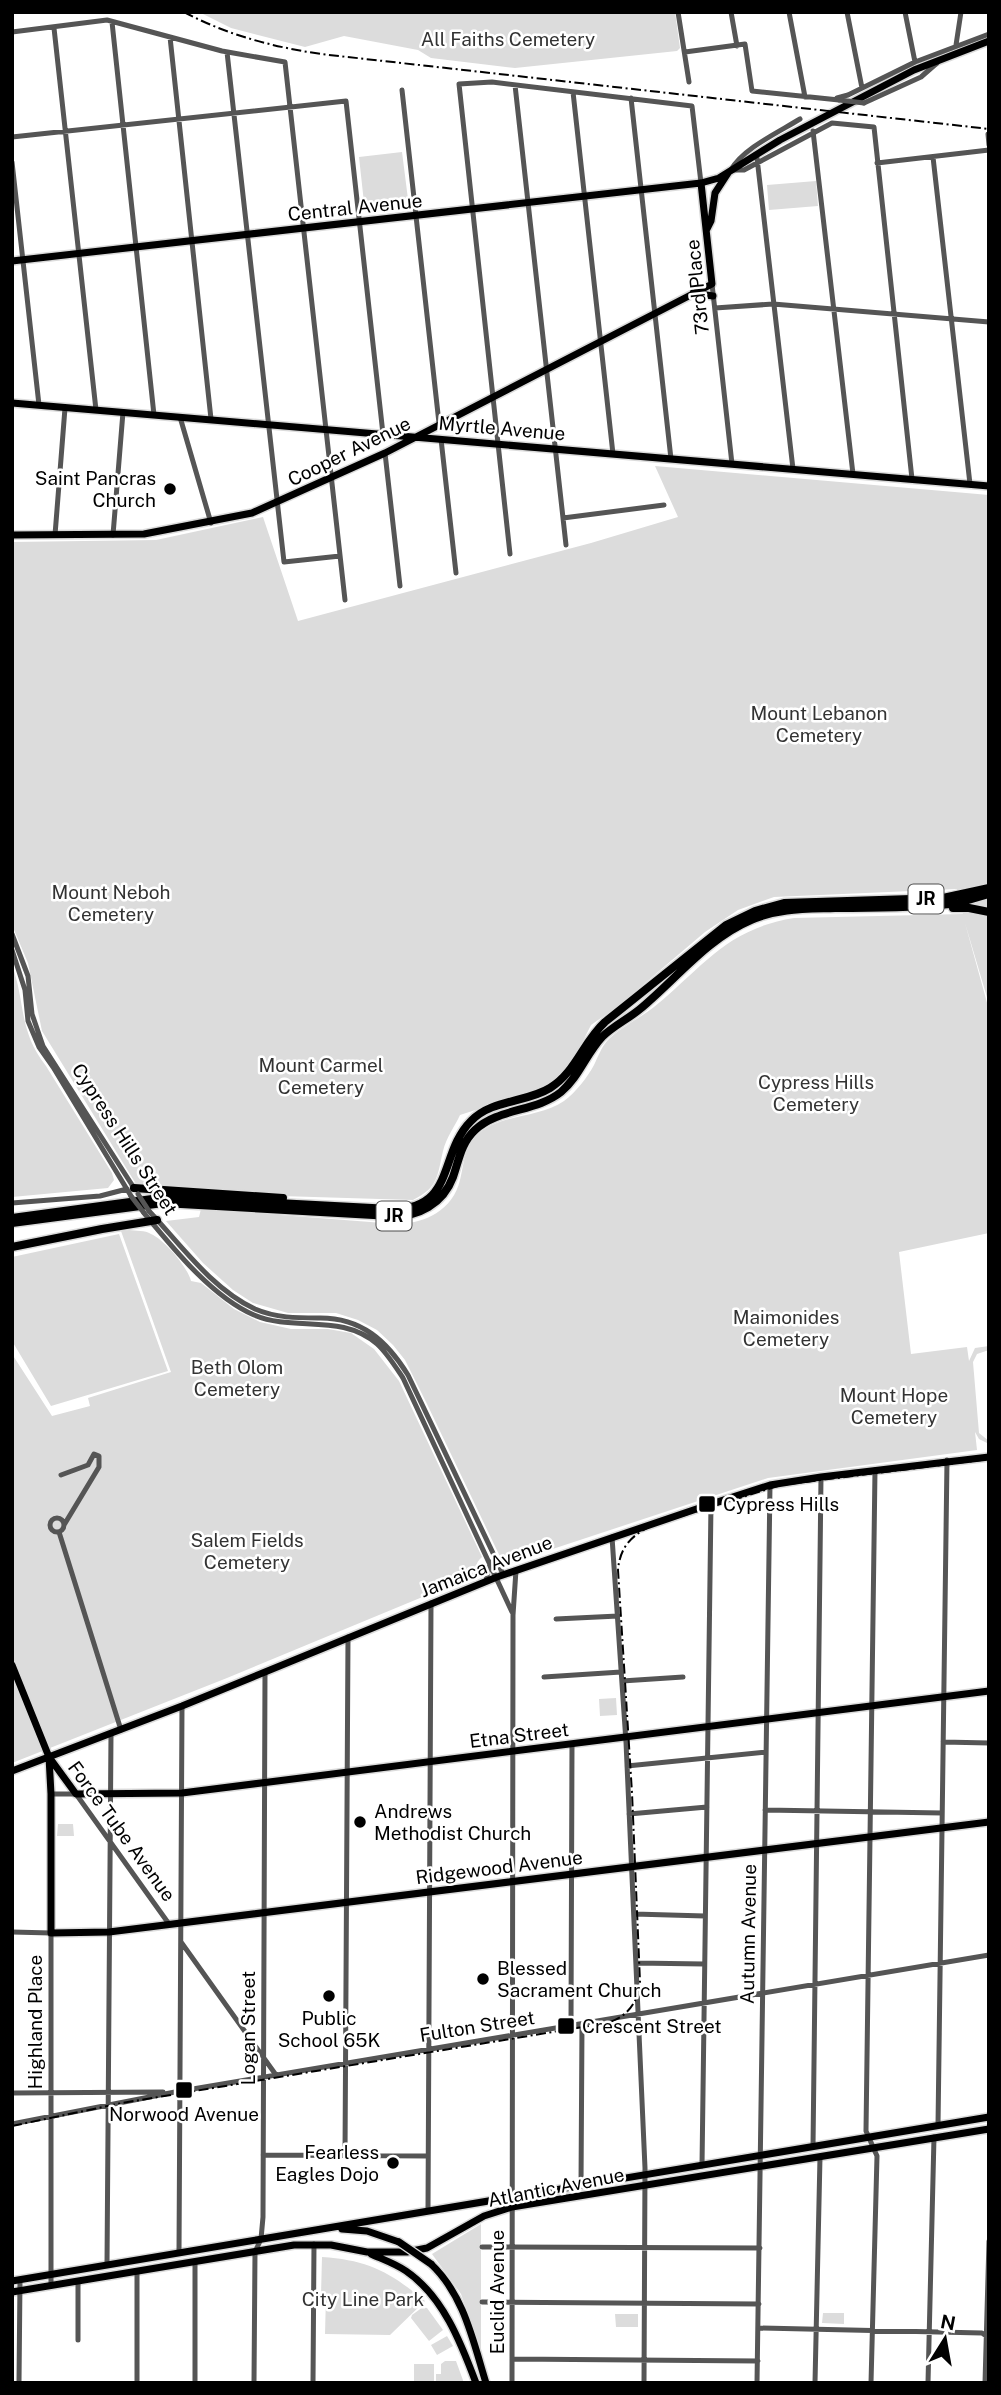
<svg xmlns="http://www.w3.org/2000/svg" width="1001" height="2395" viewBox="0 0 1001 2395" font-family="'Public Sans',sans-serif">
<style>
.green{fill:#dcdcdc}
.lines{fill:none;stroke-linecap:round;stroke-linejoin:round}
.major-casing{stroke:#dbdbdb;stroke-width:10}
.highway-casing{stroke:#dbdbdb;stroke-width:11}
.minor{stroke:#555;stroke-width:5}
.major{stroke:#000;stroke-width:7}
.highway{stroke:#000;stroke-width:8}
.rail{stroke:#000;stroke-width:2;stroke-dasharray:10 3.5 2 3.5;stroke-linecap:butt}
.major-bridge-casing{stroke:#dbdbdb;stroke-width:10;stroke-linecap:butt}
.minor-bridge{stroke:#555;stroke-width:5}
.major-bridge{stroke:#000;stroke-width:7}
.poi-dot{fill:#000;stroke:#fff;stroke-width:2.5}
.labels{text-anchor:middle;stroke-width:5;stroke-linejoin:round;paint-order:stroke}
.shield{fill:#fff;stroke:#4c4c4c;stroke-width:2}
.shield-label{font-size:18px;font-weight:bold;fill:#000}
.park-label{font-size:19px;fill:#333;stroke:#fff}
.street-label{font-size:19px;fill:#000;stroke:#fff}
.poi-label{font-size:19px;fill:#000;stroke:#fff;text-anchor:start}
</style>
<rect width="100%" height="100%" fill="#fff"/>
<path class="green" d="M199,12H675L680,48L677,51L515,68L431,58L418,50L344,36L305,47L231,28Z
M402,152L409,207L365,212L359,157Z
M816,181L818,206L769,210L767,185Z
M655,466L989,495V1004L965,923L989,1010V1233L899,1252L911,1354L967,1347L969,1361L975,1348L989,1346V1350L977,1354L973,1362L979,1433L989,1441V1444L979,1439L975,1432L977,1450L768,1478L504,1565L427,1404L405,1360L393,1345L377,1330L358,1320L336,1313H288L253,1303L233,1290L203,1263L166,1221L199,1217L201,1209L396,1224C425,1224 453,1210 460,1180C464,1165 464,1148 476,1136C499,1113 538,1119 564,1101C576,1092 587,1078 594,1065C598,1057 601,1048 607,1041C618,1029 640,1018 654,1007C704,966 726,929 794,918L963,914L957,889L774,897L738,910L705,932L618,1006L591,1025L574,1059L561,1074L546,1087L460,1115C455,1126 446,1138 443,1151C437,1176 439,1187 413,1200L281,1196L136,1184L42,1031L28,963L12,925V542L156,540L263,517L298,621L591,543L678,517Z
M12,965C26,1004 18,1030 46,1066L112,1173L114,1180L108,1188L12,1197Z
M129,1230C136,1231 145,1230 151,1234C165,1240 188,1268 191,1281L201,1283L234,1309L260,1322L291,1329H328L351,1333L374,1349L399,1381L482,1557C476,1562 475,1567 478,1574L227,1678L12,1763V1354L52,1416L90,1406L88,1398L171,1372L121,1231Z
M119,1234L168,1371L51,1406L12,1341V1257Z
M616,1698L617,1715L600,1716L599,1699Z
M58,1824H73L74,1836H57Z
M481,2224V2351L461,2294L432,2254Z
M322,2257C368,2260 390,2272 425,2301L390,2335L325,2334L326,2296L321,2295Z
M423,2307L427,2308L443,2330L429,2341L411,2318L412,2315Z
M823,2313H844V2324L822,2323Z
M615,2314H638V2327H616Z
M447,2336L453,2346L437,2355L431,2345Z
M445,2361H456L464,2383H436V2374H441V2364Z
M414,2364H434V2383H414Z"/>
<g class="lines">
<g class="major-casing">
<path id="major" d="M707,229L711,221L715,193L728,173
M12,261L701,183L719,178L780,140L914,70L989,41
M693,293L713,296
M12,403L989,486
M12,535L144,534L252,513L385,453L712,284L701,183
M12,1665L49,1757L76,1794L182,1793L989,1691
M49,1757L51,1794V1933L109,1932L989,1822
M12,1771L182,1706L497,1577L711,1504L770,1485L821,1477L989,1457
M342,2229L367,2231L399,2242
M371,2254C382,2259 396,2264 406,2271C443,2296 461,2343 476,2383
M431,2264C464,2295 473,2341 486,2383
M12,2281L989,2117
M12,2292L294,2245H331L367,2252H407L427,2248L484,2216L512,2207L989,2129"/>
</g>
<g class="highway-casing">
<path id="highway" d="M953,908H969L989,912
M134,1188L283,1198
M12,1218L167,1197L391,1209C456,1210 438,1154 471,1121C492,1099 526,1103 550,1088C576,1072 583,1042 605,1022L726,925L755,911L784,903L943,898L989,888
M12,1223L163,1203L391,1216C418,1217 443,1204 453,1177C459,1160 461,1143 475,1130C498,1108 536,1112 561,1092C579,1077 586,1054 602,1037C613,1026 628,1019 640,1009C676,979 708,938 751,920C778,908 806,909 835,908C870,908 905,908 940,905L958,903L989,894
M12,1247L102,1229L157,1220"/>
</g>
<path class="minor" d="M678,12L689,82
M731,12L737,46
M789,12L805,97
M847,12L862,88
M905,12L915,62
M112,22L154,415
M54,28L96,410
M12,32L107,20L222,51L285,62L345,600
M170,37L211,419
M956,45L961,12
M227,52L284,562L340,556
M685,52L745,44L752,91L839,100
M515,85L566,545
M402,90L439,423
M573,92L613,454
M631,98L671,459
M837,98L848,95L915,62L989,34
M864,103L921,77L937,63
M800,119C779,132 742,149 731,170H744L832,123L874,127L912,479
M813,131L853,474
M988,134L989,145
M12,137L346,101L383,434
M933,157L970,484
M757,158L793,469
M12,162L39,405
M877,163L989,150
M712,284L732,464
M715,308L773,304L989,322
M180,417L211,523
M441,439L456,573
M385,453L400,586
M563,518L664,505
M55,535L65,408
M113,535L123,412
M510,554L459,84L492,82L692,106L701,183
M12,934L28,976L32,1014L43,1046L134,1188
M12,950L25,990L28,1021L39,1047L53,1067L131,1196
M12,1203L100,1196L127,1189
M149,1211C181,1245 212,1289 255,1309C276,1318 297,1318 318,1318C361,1317 387,1341 408,1375L503,1574
M144,1213C172,1247 212,1297 254,1315C294,1332 342,1313 377,1344C387,1353 395,1366 403,1378L512,1612
M61,1475L88,1465L94,1454L99,1456V1467L64,1525
M50 1525a7 7 0 1 1 14 0a7 7 0 1 1-14 0Z
M59,1532L121,1730
M612,1537L626,1742L645,2168L644,2383
M486,1581L490,1562
M556,1619L618,1616
M544,1677L621,1672
M622,1681L683,1677
M943,1742L989,1743
M627,1766L766,1752
M51,1794H76L169,1924
M765,1810L942,1813
M629,1814L707,1807
M634,1914L705,1916
M12,1932L51,1933V2286
M181,1942L276,2075
M636,1963L704,1964
M571,2026L572,1744
M12,2093L163,2092
M12,2124L175,2092L989,1955
M938,2126L947,1460
M813,2147L821,1477
M263,2155L428,2156
M345,2155L348,1637
M702,2166L711,1504
M581,2186L582,2024
M428,2211L431,1603
M482,2247L760,2248
M179,2253L182,1706
M107,2265L111,1734
M482,2302L759,2304
M758,2328L982,2333L989,2338
M78,2340V2281
M512,2359L758,2361
M19,2383L20,2280
M137,2383V2272
M195,2383V2262
M254,2383L255,2252L261,2239L263,2217L265,1672
M313,2383L314,2244
M512,2383L513,1615L516,1570
M757,2383L770,1485
M815,2383L820,2157
M871,2383L877,2156L866,2131L875,1470
M928,2383L934,2137
M985,2383L989,2241"/>
<use href="#major" class="major"/>
<use href="#highway" class="highway"/>
<path class="rail" d="M184,12C227,35 273,47 321,54L989,129
M12,2126L122,2103L607,2023C627,2017 638,2003 640,1982L632,1793L618,1570C620,1545 634,1533 656,1524L781,1485L989,1459"/>
<g class="major-bridge-casing">
<path id="major-bridge" d="M399,2242L431,2264"/>
</g>
<path class="minor-bridge" d="M839,100L864,103
M138,1194L149,1211
M131,1196L144,1213"/>
<use href="#major-bridge" class="major-bridge"/>
</g>
<g class="poi-dot">
<circle cx="170" cy="489" r="7"/>
<rect x="698" y="1495" width="18" height="18" rx="3.5"/>
<circle cx="360" cy="1822" r="7"/>
<circle cx="483" cy="1979" r="7"/>
<circle cx="329" cy="1996" r="7"/>
<rect x="557" y="2017" width="18" height="18" rx="3.5"/>
<rect x="175" y="2081" width="18" height="18" rx="3.5"/>
<circle cx="393" cy="2163" r="7"/>
</g>
<g class="labels">
<g class="shield">
<rect x="908.5" y="884.5" width="35" height="29" rx="5"/>
<rect x="376.5" y="1201.5" width="35" height="29" rx="5"/>
</g>
<g class="shield-label">
<text x="926" y="905">JR</text>
<text x="394" y="1222">JR</text>
</g>
<g class="park-label">
<text x="508" y="46">All Faiths Cemetery</text>
<text x="819" y="720">Mount Lebanon<tspan x="819" dy="22">Cemetery</tspan></text>
<text x="111" y="899">Mount Neboh<tspan x="111" dy="22">Cemetery</tspan></text>
<text x="321" y="1072">Mount Carmel<tspan x="321" dy="22">Cemetery</tspan></text>
<text x="816" y="1089">Cypress Hills<tspan x="816" dy="22">Cemetery</tspan></text>
<text x="786" y="1324">Maimonides<tspan x="786" dy="22">Cemetery</tspan></text>
<text x="237" y="1374">Beth Olom<tspan x="237" dy="22">Cemetery</tspan></text>
<text x="894" y="1402">Mount Hope<tspan x="894" dy="22">Cemetery</tspan></text>
<text x="247" y="1547">Salem Fields<tspan x="247" dy="22">Cemetery</tspan></text>
<text x="363" y="2306">City Line Park</text>
</g>
<g class="street-label">
<text transform="translate(355 207) rotate(-6)" y="7">Central Avenue</text>
<text transform="translate(697 287) rotate(-96)" y="7">73rd Place</text>
<text transform="translate(502 428) rotate(5)" y="7">Myrtle Avenue</text>
<text transform="translate(349 451) rotate(-26)" y="7">Cooper Avenue</text>
<text transform="translate(125 1139) rotate(57)" y="7">Cypress Hills Street</text>
<text transform="translate(486 1566) rotate(-21)" y="7">Jamaica Avenue</text>
<text transform="translate(519 1735) rotate(-7)" y="7">Etna Street</text>
<text transform="translate(122 1831) rotate(54)" y="7">Force Tube Avenue</text>
<text transform="translate(499 1867) rotate(-7)" y="7">Ridgewood Avenue</text>
<text transform="translate(748 1934) rotate(-89)" y="7">Autumn Avenue</text>
<text transform="translate(35 2022) rotate(-90)" y="7">Highland Place</text>
<text transform="translate(477 2026) rotate(-9)" y="7">Fulton Street</text>
<text transform="translate(248 2028) rotate(-90)" y="7">Logan Street</text>
<text transform="translate(556 2187) rotate(-11)" y="7">Atlantic Avenue</text>
<text transform="translate(497 2292) rotate(-90)" y="7">Euclid Avenue</text>
</g>
<g class="poi-label">
<text x="156" y="485" text-anchor="end">Saint Pancras<tspan x="156" dy="22">Church</tspan></text>
<text x="723" y="1511">Cypress Hills</text>
<text x="374" y="1818">Andrews<tspan x="374" dy="22">Methodist Church</tspan></text>
<text x="497" y="1975">Blessed<tspan x="497" dy="22">Sacrament Church</tspan></text>
<text x="329" y="2025" text-anchor="middle">Public<tspan x="329" dy="22">School 65K</tspan></text>
<text x="582" y="2033">Crescent Street</text>
<text x="184" y="2121" text-anchor="middle">Norwood Avenue</text>
<text x="379" y="2159" text-anchor="end">Fearless<tspan x="379" dy="22">Eagles Dojo</tspan></text>
</g>
</g>
<rect width="1001" height="2395" fill="none" stroke="#000000" stroke-width="28"/>
<g transform="translate(945 2339) rotate(11)" stroke="#ffffff" stroke-width="5" paint-order="stroke">
<path d="M0-5L12 26L0 18L-12 26Z" fill="#000000"/>
<text y="-10" font-size="19" font-weight="bold" text-anchor="middle" fill="#000000">N</text>
</g>
</svg>
